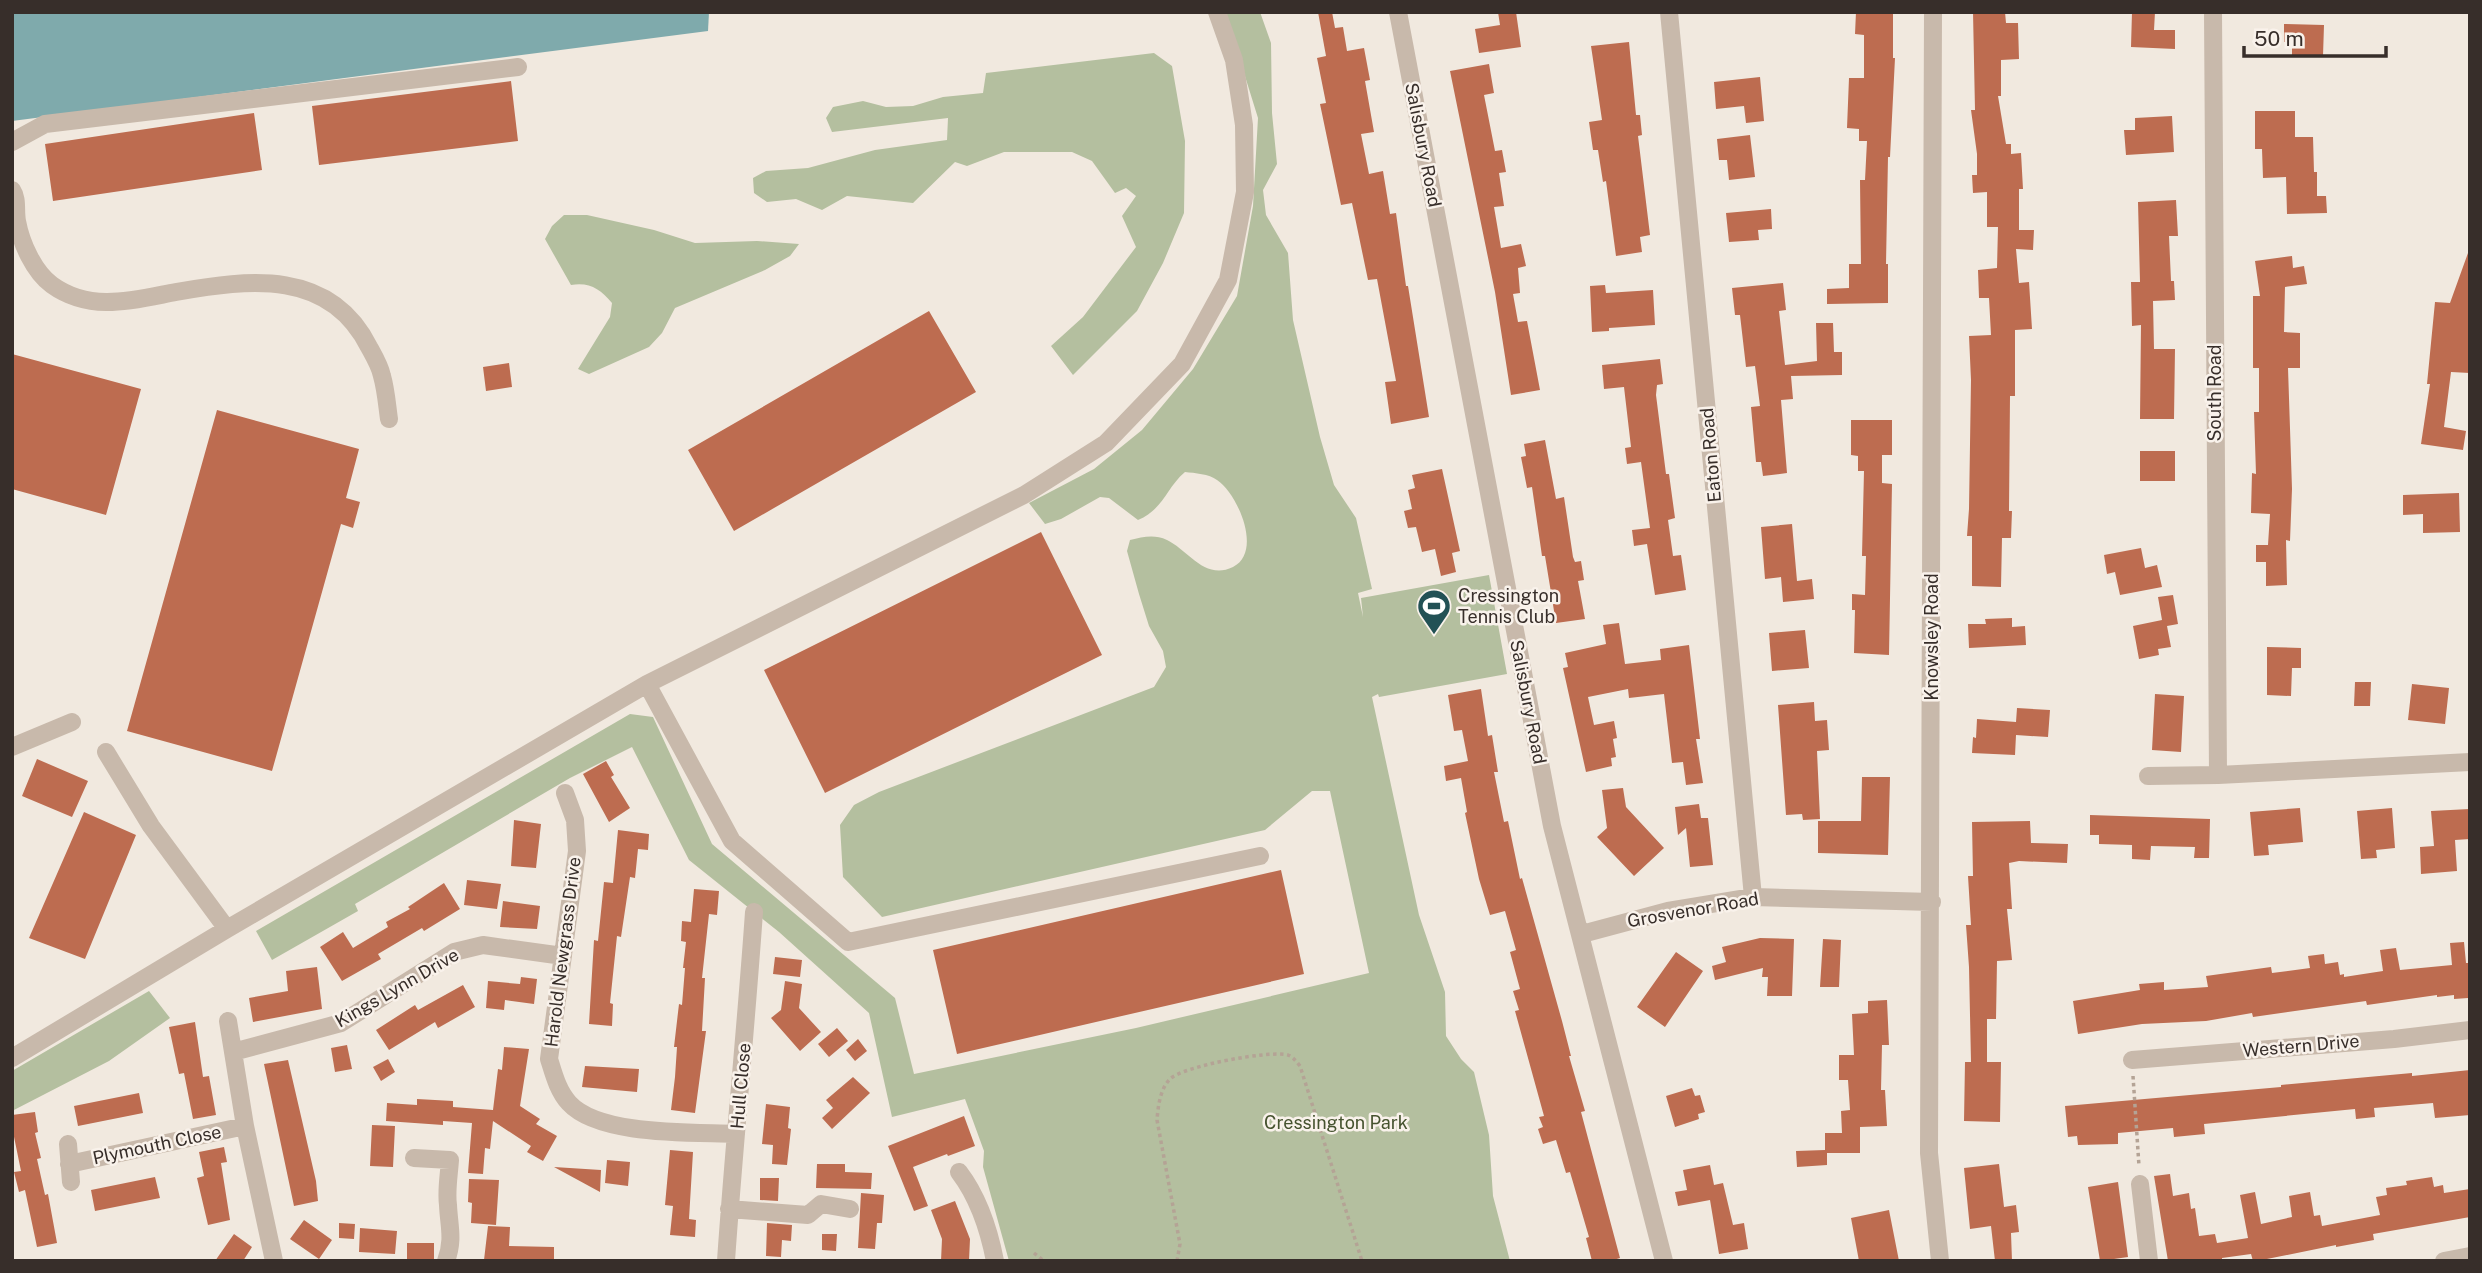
<svg xmlns="http://www.w3.org/2000/svg" width="2482" height="1273" viewBox="0 0 2482 1273" font-family="'Public Sans',sans-serif">
<style>
.green{fill:#b4bf9f}
.water{fill:#7faaac}
.building{fill:#bd6c50}
.lines{fill:none;stroke-linecap:round;stroke-linejoin:round}
.path{stroke:#b4a395;stroke-width:3.5;stroke-dasharray:3.5 3.5;stroke-linecap:butt}
.minor{stroke:#c8b9ab;stroke-width:18}
.labels{text-anchor:middle;stroke-width:5;stroke-linejoin:round;paint-order:stroke}
.street-label{font-size:18px;fill:#372e2a;stroke:#f9f2eb}
.poi-label{font-size:18px;fill:#372e2a;stroke:#f9f2eb;text-anchor:start}
.park-label{font-size:18px;fill:#46532f;stroke:#f9f2eb}
</style>
<rect width="100%" height="100%" fill="#f1e9df"/>
<path class="green" d="M1225,12H1260L1271,43L1272,113L1277,164L1263,190L1266,215L1288,253L1293,320L1320,437L1334,485L1356,518L1372,589L1358,593L1363,617L1361,598L1489,575L1507,674L1379,697L1378,694L1372,697L1419,915L1445,992L1446,1036L1461,1059L1474,1072L1489,1135L1493,1196L1510,1261H1009L983,1167L984,1151L965,1099L892,1117L869,1013L779,932L689,860L632,747L570,778L355,904L358,911L272,960L256,931L630,714L653,717L712,844L895,998L914,1074L1136,1028L1369,973L1330,791H1312L1265,830L882,917L843,877L840,825L854,805L879,792L1154,687L1166,667L1163,651L1149,626L1139,594L1127,551L1130,540C1143,537 1154,534 1167,540C1188,550 1205,581 1233,567C1263,552 1238,494 1217,480C1209,474 1195,473 1185,472C1166,488 1164,509 1138,520L1109,498L1100,497L1061,519L1045,524L1029,503L1094,469L1142,430L1193,369L1237,296L1253,206L1258,118Z
M1154,53L1172,66L1185,141L1184,213L1163,263L1137,311L1073,375L1051,346L1083,317L1136,247L1122,216L1136,196L1126,188L1115,193L1092,161L1072,152H1004L967,166L955,162L913,203L847,196L822,210L796,199L767,202L754,193L753,178L766,171L808,168L875,150L947,140L948,118L832,132L826,118L833,107L863,101L886,107L913,106L943,97L983,93L986,73Z
M564,215H587L654,230L695,243L757,241L799,244L790,256L765,270L675,308L662,333L649,347L589,374L578,369L610,317L612,303C600,289 590,282 571,285L545,239L552,226Z
M149,991L170,1018L109,1061L12,1111V1071Z"/>
<path class="water" d="M12,12H709L708,31L12,121Z"/>
<path class="building" d="M1318,12H1332L1335,28L1343,27L1347,51L1364,48L1370,80L1365,81L1374,132L1361,134L1369,174L1383,171L1390,214L1396,213L1406,286H1408L1429,417L1391,424L1385,382L1396,381L1377,279L1368,280L1352,203L1341,205L1320,104L1326,103L1317,58L1326,56Z
M1498,12H1516L1521,47L1479,53L1475,29L1500,25Z
M1856,12H1893V58H1895L1890,157H1888L1886,264H1888V303L1827,304V289L1849,288V264H1861L1860,180H1865L1867,141H1859V129L1847,128L1849,78H1864V35L1855,34Z
M1973,12H2005L2006,23H2018L2019,59L2001,60V96H1998L2006,144H2011V154L2021,153L2023,189H2019V230H2034L2033,250L2016,249L2019,283L2029,282L2032,329L2015,330V396H2010L2009,511H2012L2011,538H2002L2001,587L1972,586V536H1967L1969,509L1971,380L1969,336L1991,335L1989,298H1979L1978,270L1997,268L1998,227H1987V192L1973,193L1972,175H1977V154L1971,110H1975Z
M2132,12H2155L2154,30H2175V49L2131,47Z
M2284,24L2324,25L2323,56L2292,55V42H2284Z
M1629,42L1636,115H1640L1642,135L1638,136L1650,235L1640,237L1642,252L1616,256L1606,181L1603,182L1598,150H1593L1589,122L1602,120L1591,46Z
M1489,64L1494,93L1484,95L1495,151L1502,150L1506,172L1499,173L1504,206L1494,207L1501,248L1521,244L1526,266L1518,268L1520,293L1513,294L1518,322L1527,321L1540,390L1511,395L1495,292L1450,71Z
M1760,77L1764,121L1746,123L1744,106L1716,109L1714,82Z
M511,81L518,141L319,165L312,106Z
M2255,111H2295V137H2313L2314,172H2317V196H2326L2327,213L2287,214L2286,177L2263,178L2262,149H2255Z
M254,113L262,170L53,201L45,144Z
M2172,116L2174,152L2126,155L2124,130H2135V118Z
M1750,135L1755,177L1729,180L1727,160H1719L1717,139Z
M2176,200L2178,236H2169L2171,281H2174L2175,300L2153,301L2154,349H2175L2174,419H2140L2141,325L2132,326L2131,282H2140L2138,202Z
M1771,209L1772,229L1758,230L1759,240L1729,242L1726,213Z
M2468,253H2470V373L2451,372L2444,427L2466,431L2463,450L2421,444L2430,384H2427L2435,302L2450,303Z
M2292,256L2293,268L2304,266L2307,284L2285,287L2284,332L2300,333V368H2288L2292,489L2290,541L2286,540L2287,585L2266,586V562H2256V545H2268L2270,514L2251,513L2252,473L2256,474L2254,412H2259V368H2253V296H2260L2255,261Z
M1783,283L1786,310L1779,311L1785,365L1817,361L1816,323H1833L1834,352H1842V375L1791,376L1793,399L1781,400L1787,473L1763,476L1761,462H1756L1751,407L1760,406L1755,366L1746,367L1740,315H1735L1732,288Z
M1605,285L1606,293L1653,290L1655,325L1609,328V331L1592,332L1590,286Z
M929,311L976,392L734,531L688,450Z
M12,354L141,389L106,515L12,489Z
M1660,359L1663,384L1657,385L1656,395L1666,474H1669L1675,518L1668,520L1673,556L1681,555L1686,590L1655,595L1647,544L1634,546L1632,530L1650,528L1641,462L1627,464L1625,448L1631,447L1624,387L1604,389L1602,365Z
M509,363L512,387L486,391L483,367Z
M217,410L359,449L346,498L360,502L353,528L341,524L272,771L127,731Z
M1851,420H1892V455H1882V483L1892,484L1889,655L1854,653L1855,610H1852V594L1865,595L1866,556H1862L1864,471H1858V456L1851,455Z
M1545,440L1556,499L1564,497L1573,557L1575,562L1581,561L1584,580L1578,581L1585,619L1556,623L1545,556H1542L1532,487L1527,488L1521,457L1526,456L1524,444Z
M2140,451H2175V481H2140Z
M1442,469L1460,551L1452,553L1456,572L1441,576L1435,549L1422,552L1416,527L1408,528L1404,511L1412,509L1408,490L1415,488L1412,475Z
M2459,493L2460,532L2423,533V514L2403,515V495Z
M1792,524L1797,581L1812,579L1814,599L1783,602L1781,577L1765,579L1761,527Z
M1041,532L1102,655L825,793L764,670Z
M2141,548L2145,568L2157,565L2162,587L2120,595L2115,572L2107,574L2104,555Z
M2173,595L2178,624L2167,626L2171,647L2158,649L2159,655L2139,659L2133,626L2162,620L2158,597Z
M2012,618V627L2025,626L2026,645L1969,648L1968,624H1986L1985,619Z
M1619,623L1625,664L1661,660L1660,649L1689,645L1700,739H1696L1703,783L1686,785L1683,762L1672,763L1664,694L1629,698L1628,689L1588,697L1594,725L1614,721L1617,738L1613,739L1616,757L1611,758L1612,766L1586,772L1563,668L1568,667L1565,653L1606,644L1603,625Z
M1805,630L1809,668L1772,671L1769,633Z
M2267,647L2301,648V668H2292L2291,696L2267,695Z
M2355,682H2371L2370,706H2354Z
M2412,684L2449,688L2445,724L2408,720Z
M1481,689L1488,736L1492,735L1498,772H1494L1504,822L1508,821L1520,879L1522,878L1562,1021L1571,1056H1569L1585,1111L1581,1112L1620,1258L1610,1261H1592L1586,1238L1589,1237L1570,1172L1566,1173L1556,1140L1543,1144L1538,1129L1543,1127L1539,1117L1544,1116L1515,1011L1519,1010L1513,991L1520,989L1510,952L1516,950L1505,911L1490,915L1479,879L1465,813L1467,812L1461,778L1446,781L1444,766L1468,761L1462,730L1454,731L1448,695Z
M2155,694L2184,696L2181,752L2152,750Z
M1814,702L1815,721L1827,720L1829,750L1817,751L1820,819L1803,820L1802,814L1786,815L1778,705Z
M2017,708L2050,710L2048,737L2016,735L2015,755L1972,753L1973,737L1976,738L1977,719L2016,722Z
M37,759L88,781L72,817L22,796Z
M606,761L614,775L611,777L630,808L609,822L583,774Z
M1862,777H1890L1888,855L1818,853V821H1861Z
M1623,788L1626,807L1664,848L1634,876L1597,837L1607,828L1602,790Z
M1699,804L1701,818H1708L1713,865L1690,867L1686,828L1678,835L1675,807Z
M2300,808L2303,842L2268,845L2269,855L2254,856L2250,812Z
M2392,808L2395,848L2376,850L2377,858L2361,859L2357,811Z
M2470,809V839L2455,840L2457,871L2421,874L2420,847L2434,846L2431,811Z
M84,812L136,835L85,959L29,938Z
M2090,815L2210,819L2209,858H2194L2195,847L2151,846L2150,860L2132,859V845L2099,844V835H2090Z
M514,820L541,824L536,868L511,866Z
M2030,821L2031,843L2068,844L2067,863L2019,861L2009,863L2012,909H2007L2012,960L1997,961L1996,1019H1987V1062H2001L2000,1122L1964,1121L1965,1062H1971L1969,967L1966,925H1971L1968,876H1973L1972,822Z
M618,830L649,834L648,850L638,849L635,878L630,877L621,937L617,936L610,1003L613,1004L612,1026L589,1024L594,940L598,941L604,882L613,883Z
M1281,870L1304,974L957,1054L933,950Z
M467,880L501,884L497,909L464,905Z
M444,883L460,909L424,931L422,928L378,954L381,959L342,981L320,947L343,932L353,948L388,927L386,922L410,909L408,907Z
M694,889L719,891L717,915L709,914L702,978H705L702,1031H706L695,1113L671,1110L675,1077L677,1047H674L679,1004L682,1005L685,968H683L686,942L681,941L682,921L691,922Z
M503,901L540,906L537,929L500,927Z
M1760,938L1794,939L1792,996H1767L1768,977H1762L1763,968L1715,980L1712,966L1726,962L1722,947Z
M1823,939L1841,940L1839,987H1820Z
M2464,942L2466,963H2470L2468,998L2454,999V995L2437,997V995L2367,1005L2366,1001L2253,1017L2252,1013L2206,1021L2142,1024L2078,1034L2073,1001L2140,990L2139,984L2164,982V990L2208,987L2206,976L2271,967L2272,973L2310,968L2308,956L2324,954L2325,964L2338,962L2340,975L2344,974V977L2383,971L2380,950L2396,948L2400,970L2452,965L2450,943Z
M1676,952L1703,971L1665,1027L1637,1007Z
M775,957L802,960L800,977L773,974Z
M317,967L322,1009L253,1022L249,998L288,991L286,971Z
M521,977L537,979L534,1004L505,1000L504,1010L486,1008L488,981L520,984Z
M785,981L802,984L799,1008L821,1032L800,1051L771,1018L781,1010Z
M463,985L475,1007L438,1028L435,1022L389,1050L376,1030L415,1005L418,1010Z
M1887,1000L1889,1045H1882L1881,1090H1885L1887,1126L1860,1127V1153H1827V1165L1797,1167L1796,1151L1825,1150V1133H1842L1841,1111L1850,1110L1848,1080H1839V1055H1854L1852,1014L1868,1013V1001Z
M195,1022L203,1077L209,1076L216,1115L193,1119L184,1073L179,1074L169,1027Z
M837,1028L848,1041L829,1057L818,1044Z
M858,1039L867,1051L855,1061L846,1050Z
M347,1045L352,1069L335,1072L331,1048Z
M504,1047L529,1049L520,1106L540,1119L536,1124L557,1136L543,1161L527,1152L531,1146L493,1121L490,1149L485,1148L483,1174L468,1173L472,1123L443,1121V1125L386,1121L387,1103L417,1105V1099L453,1101V1107L493,1110L498,1069L502,1070Z
M388,1059L395,1072L381,1081L373,1067Z
M288,1060L316,1181L318,1201L294,1206L264,1064Z
M585,1066L639,1069L637,1092L582,1087Z
M2470,1070V1115L2435,1118L2433,1103L2374,1108L2375,1117L2356,1119L2355,1109L2204,1124L2205,1134L2174,1137L2173,1128L2118,1133V1144L2078,1145L2077,1136L2068,1137L2065,1106L2281,1087V1085L2412,1073V1076Z
M853,1077L870,1093L832,1129L822,1118L833,1108L826,1100Z
M1692,1088L1695,1096L1700,1095L1705,1112L1698,1114L1699,1119L1675,1127L1666,1096Z
M139,1093L143,1113L78,1126L74,1106Z
M766,1104L790,1107L788,1128L791,1129L787,1165L772,1164L773,1145L762,1144Z
M35,1112L38,1132L35,1133L41,1158L37,1159L45,1195L48,1194L57,1243L37,1247L25,1190L19,1192L14,1172L21,1171L12,1127V1115Z
M964,1116L975,1146L948,1156L947,1154L913,1167L928,1206L914,1211L888,1146Z
M372,1125L395,1126L393,1167L370,1166Z
M224,1147L227,1162L221,1163L230,1220L208,1225L197,1178L204,1176L199,1152Z
M670,1150L693,1152L689,1219L696,1220L695,1237L670,1235L673,1206L665,1205Z
M607,1160L630,1162L628,1186L605,1183Z
M817,1164H845V1172L872,1173L871,1189L816,1188Z
M1999,1164L2004,1207L2016,1205L2019,1232L2011,1233L2012,1261H1995L1991,1226L1970,1229L1964,1168Z
M1710,1165L1714,1185L1723,1183L1733,1225L1744,1223L1748,1249L1719,1254L1710,1200L1678,1206L1675,1192L1687,1190L1683,1170Z
M554,1167L601,1170L600,1192Z
M2170,1174L2173,1196L2189,1193L2191,1209L2195,1208L2199,1236L2215,1234L2217,1243L2248,1238L2240,1195L2255,1192L2261,1224L2292,1217L2289,1196L2310,1192L2314,1216L2320,1215L2322,1226L2380,1215L2376,1197L2387,1195L2386,1188L2407,1185L2406,1181L2432,1177L2434,1187L2443,1185L2444,1193L2470,1189V1217L2373,1234L2374,1240L2336,1247V1245L2257,1261H2253L2251,1254L2222,1258V1261H2168L2154,1176Z
M155,1177L160,1198L95,1211L91,1190Z
M760,1178H779L778,1201L760,1200Z
M469,1179L499,1180L496,1225L471,1223L472,1203L468,1202Z
M2118,1182L2128,1257L2100,1261L2088,1187Z
M861,1193L884,1195L882,1223H877L875,1249L858,1248Z
M955,1201L970,1239L969,1261H941L942,1239L931,1210Z
M1889,1210L1899,1261H1859L1851,1218Z
M304,1220L332,1240L319,1259L290,1239Z
M339,1223L355,1224L354,1239L339,1238Z
M767,1223L792,1225L791,1241L782,1240L781,1257L766,1256Z
M488,1226L510,1227L509,1246L554,1247V1259L484,1260Z
M360,1228L397,1231L395,1254L359,1252Z
M234,1234L252,1247L243,1261H215Z
M822,1234H837L836,1251L822,1250Z
M407,1243H434V1260L407,1259Z"/>
<g class="lines">
<path class="path" d="M2133,1076L2139,1166
M1034,1253L1044,1261
M1177,1261L1180,1244L1157,1120C1158,1107 1160,1089 1170,1079C1183,1066 1270,1050 1288,1055C1293,1057 1296,1061 1300,1066L1362,1261"/>
<path class="minor" d="M1398,12L1552,826L1664,1261
M1669,12L1753,897
M1933,12L1929,1153L1940,1261
M2213,12L2218,775L2470,762
M12,142L45,124L518,67
M12,190C18,199 15,210 17,221C21,243 34,272 52,285C91,313 134,300 176,292C250,279 330,269 369,347C374,356 380,366 382,376C386,390 387,405 389,419
M647,684L732,841L848,942L1260,856
M12,747L72,722
M106,752L151,826L227,929
M2148,776L2218,775
M565,793L575,820L577,851L549,1059C554,1075 558,1091 569,1103C599,1136 692,1132 736,1134
M1582,934L1668,911L1753,897L1932,902
M228,1021L245,1126L274,1261
M233,1052L341,1023L454,952L483,945L563,956
M12,1058L227,929L647,684L1024,495L1106,443L1182,364L1228,280L1245,192L1244,125L1234,60L1217,12
M2132,1060L2394,1039L2470,1030
M68,1144L71,1182
M414,1158L450,1160C449,1175 446,1191 448,1205C449,1227 454,1239 446,1261
M69,1164L245,1126
M959,1172C978,1197 989,1230 995,1261
M2140,1184L2149,1261
M729,1209L808,1215L821,1204L850,1209
M726,1261C734,1144 746,1028 754,912
M2444,1261L2470,1256"/>
</g>
<defs>
<g id="stadium-pin" transform="scale(1.75)"><path d="M0 17L-7.5 6A9.5 9.5 0 1 1 7.5 6Z" fill="#225155" stroke="#f9f2eb"/><path d="M0-5a6.5 5 0 1 0 0 10a6.5 5 0 1 0 0-10ZM-3.5-1.8h7v3.6h-7Z" fill="#fff"/></g>
</defs>
<g fill-rule="evenodd">
<use href="#stadium-pin" x="1434" y="606"/>
</g>
<g class="labels">
<g class="street-label">
<text transform="translate(1423 145) rotate(79)" y="6">Salisbury Road</text>
<text transform="translate(2215 393) rotate(-90)" y="6">South Road</text>
<text transform="translate(1711 455) rotate(-95)" y="6">Eaton Road</text>
<text transform="translate(1932 637) rotate(-90)" y="6">Knowsley Road</text>
<text transform="translate(1528 702) rotate(79)" y="6">Salisbury Road</text>
<text transform="translate(1693 910) rotate(-10)" y="6">Grosvenor Road</text>
<text transform="translate(563 952) rotate(-83)" y="6">Harold Newgrass Drive</text>
<text transform="translate(397 988) rotate(-30)" y="6">Kings Lynn Drive</text>
<text transform="translate(2301 1046) rotate(-5)" y="6">Western Drive</text>
<text transform="translate(741 1086) rotate(-85)" y="6">Hull Close</text>
<text transform="translate(157 1145) rotate(-12)" y="6">Plymouth Close</text>
</g>
<g class="poi-label">
<text x="1458" y="602">Cressington<tspan x="1458" dy="21">Tennis Club</tspan></text>
</g>
<g class="park-label">
<text x="1336" y="1129">Cressington Park</text>
</g>
</g>
<rect width="2482" height="1273" fill="none" stroke="#372e2a" stroke-width="28"/>
<path d="M2244 46v10h142v-10" fill="none" stroke="#372e2a" stroke-width="3.5"/>
<text x="2254" y="46" font-size="21" fill="#372e2a" stroke="#f9f2eb" stroke-width="5" paint-order="stroke">50 m</text>
</svg>
